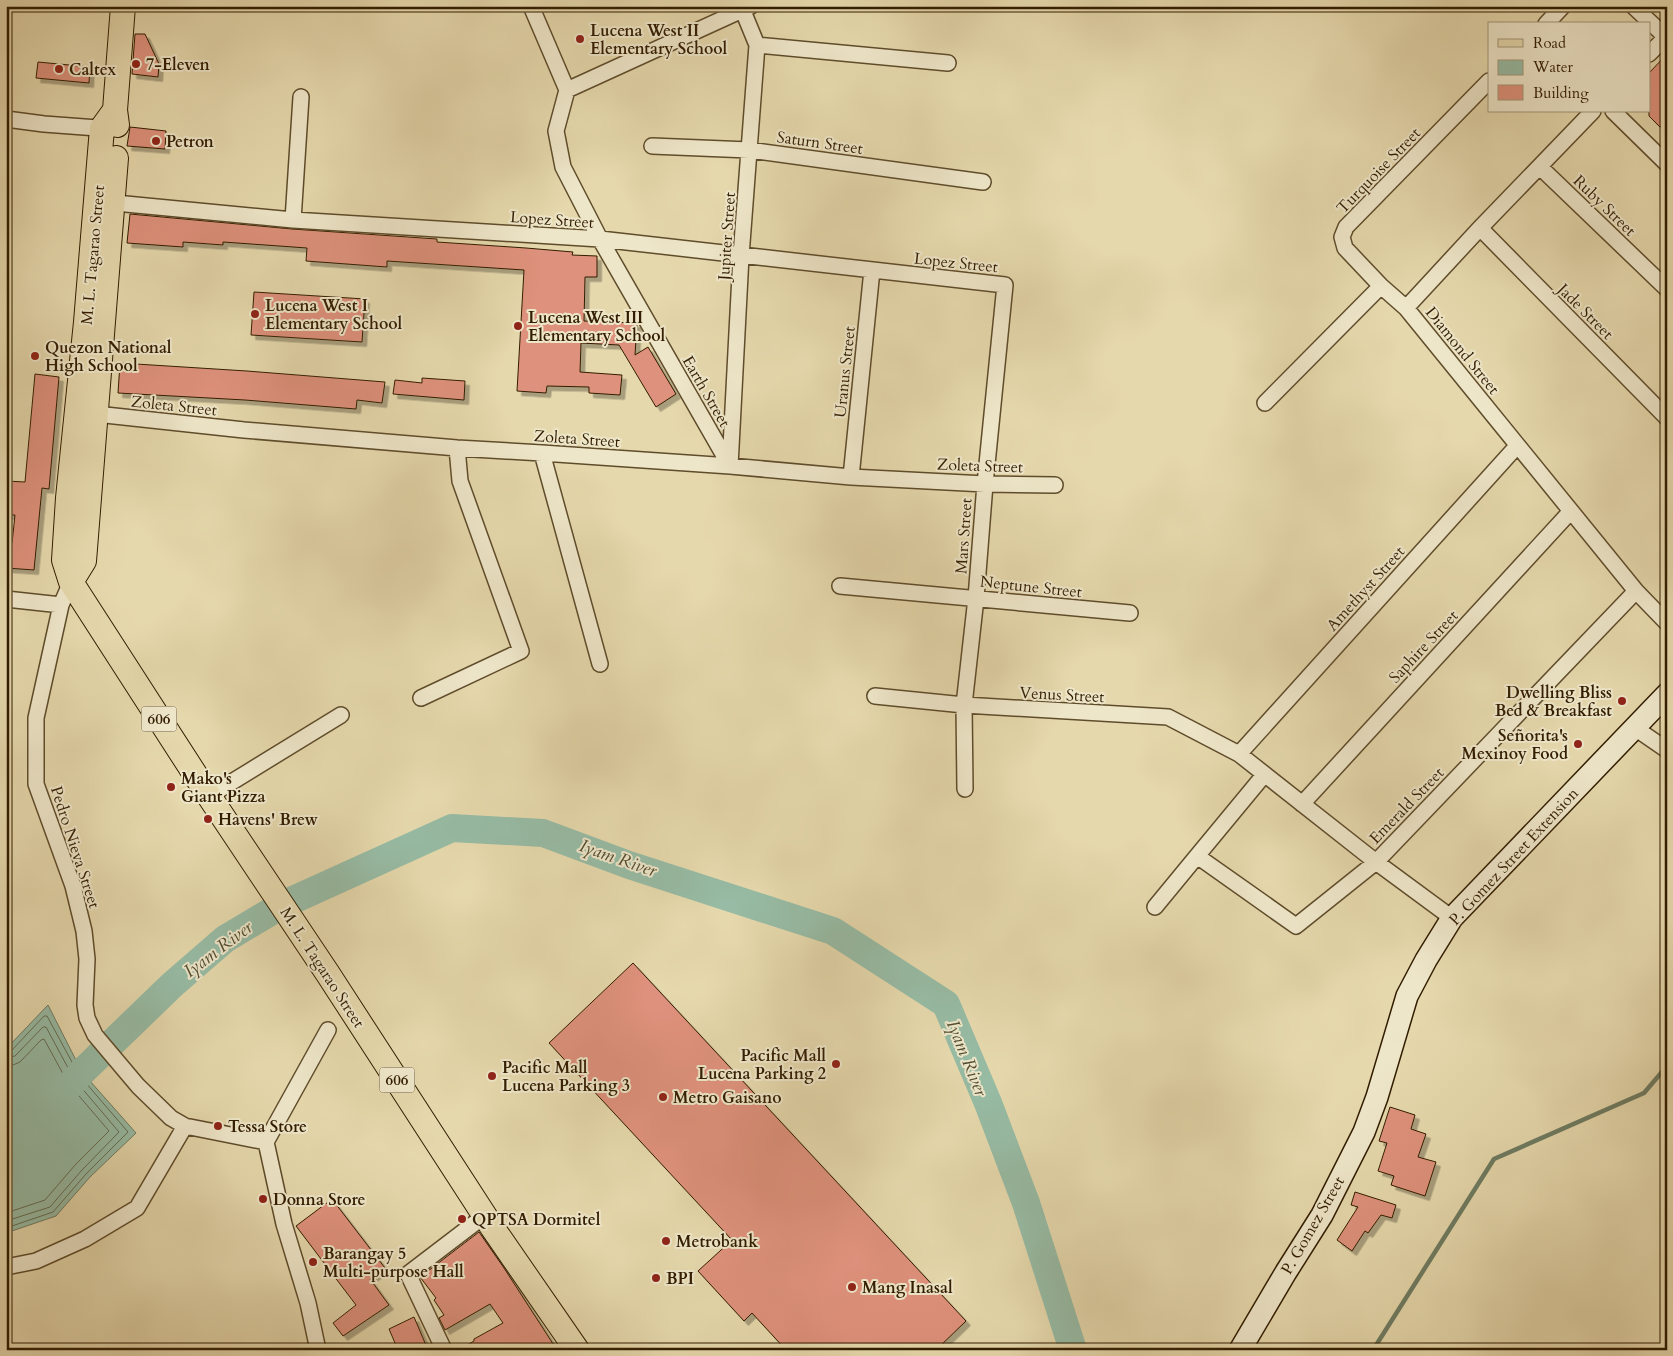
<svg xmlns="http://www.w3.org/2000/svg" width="1673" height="1356" viewBox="0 0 1673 1356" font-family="Cardo,serif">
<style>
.water{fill:#97bba4;stroke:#6f7c62}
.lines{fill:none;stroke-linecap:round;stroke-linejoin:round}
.shore{stroke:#646c52;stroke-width:1}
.stream{stroke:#6f7c62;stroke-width:4.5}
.river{stroke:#97bba4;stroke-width:28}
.building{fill:#de917b;stroke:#321d00;filter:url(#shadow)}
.minor-casing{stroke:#5f4c2b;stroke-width:18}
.secondary-casing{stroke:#321d00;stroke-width:24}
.primary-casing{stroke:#321d00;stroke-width:26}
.minor{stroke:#eee6c9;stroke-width:15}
.secondary{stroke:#eee6c9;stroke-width:21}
.primary{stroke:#e5d8ac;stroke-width:24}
.poi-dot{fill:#8f2418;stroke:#eee6c9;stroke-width:2}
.labels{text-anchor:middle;stroke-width:4;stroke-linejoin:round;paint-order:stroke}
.shield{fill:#eee6c9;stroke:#6a593c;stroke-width:1}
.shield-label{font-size:15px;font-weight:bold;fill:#321d00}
.poi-label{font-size:16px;font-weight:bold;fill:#321d00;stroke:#eee6c9;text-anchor:start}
.street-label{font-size:16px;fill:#321d00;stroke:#eee6c9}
.water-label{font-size:18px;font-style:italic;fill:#504c31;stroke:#eee6c9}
</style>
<defs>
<filter id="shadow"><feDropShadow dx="4.5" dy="4.5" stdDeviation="0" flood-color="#0004"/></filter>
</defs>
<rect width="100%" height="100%" fill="#e5d8ac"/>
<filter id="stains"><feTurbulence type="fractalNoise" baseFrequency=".004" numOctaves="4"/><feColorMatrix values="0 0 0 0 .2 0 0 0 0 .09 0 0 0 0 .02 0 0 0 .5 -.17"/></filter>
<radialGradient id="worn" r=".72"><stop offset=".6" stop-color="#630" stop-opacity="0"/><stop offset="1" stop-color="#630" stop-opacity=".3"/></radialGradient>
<path class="water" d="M48,1005L82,1072L136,1133L90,1177L56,1216L6,1233V1049Z"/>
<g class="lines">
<path class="shore" d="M6,1052L12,1050L44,1016H47L79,1075L128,1132L86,1174L53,1212L6,1228
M6,1058L15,1056L43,1027H46L74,1079L119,1132L82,1170L50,1207L6,1221
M6,1066L13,1065L20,1062L41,1040L44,1039L68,1083L109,1131L76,1164L45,1200L6,1213"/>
<path class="stream" d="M1373,1350L1494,1159L1644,1093L1667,1066"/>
<path class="river" d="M6,1154L82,1072L172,985L225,939L282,905L452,828L543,833L629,865L833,931L946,1004L988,1103L1026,1203L1073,1350"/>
</g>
<path class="building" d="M135,34H145L159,64L158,77L132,74Z
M1667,54V121L1660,127L1649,116V73Z
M38,62L90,67L89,83L36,78Z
M130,127L166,131L165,149L127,146Z
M130,214L292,229L437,239V242L526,248L573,252L572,255L597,256V277H585L584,321L637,323L635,355L648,347L676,394L656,407L619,345L581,343L580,372L622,375L620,395L589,393V387L547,386L546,393L517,391L524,270L387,261V267L306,261L307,248L223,242V245L183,242V247L127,243Z
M254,292L365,299L362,342L251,335Z
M120,363L247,371L385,382L382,403L357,400L356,409L245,400L118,393Z
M35,374L59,377L49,489L42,488L34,570L6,568V543H12L15,515H6V481L25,482Z
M422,378L465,381L464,400L393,394L395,380L422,383Z
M633,963L966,1321L936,1350H786L752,1313L744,1321L698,1271L732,1240L549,1043Z
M1390,1107L1415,1115L1411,1129L1426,1134L1418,1157L1436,1162L1425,1196L1391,1185L1394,1176L1378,1171L1387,1143L1379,1141Z
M1355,1192L1396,1205L1392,1218L1381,1215L1368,1233L1365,1231L1352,1251L1337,1240L1358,1207L1351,1205Z
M332,1199L385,1268L370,1279L389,1305L343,1336L333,1323L356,1305L296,1226Z
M479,1232L504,1268L557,1350H459L474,1341V1339L503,1323L490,1304L445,1330L439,1318L444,1315L434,1300L436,1298L420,1277Z
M414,1317L428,1350H398L389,1329Z"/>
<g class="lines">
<g class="minor-casing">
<path id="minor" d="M531,6L567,90L556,131L563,167L600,239L730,466
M1633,6L1667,38
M1546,24L1563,6
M757,45L948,63
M1649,54L1667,36
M567,90L751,6
M1593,111L1480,228L1406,308L1636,591L1667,623
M1613,111L1667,164
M6,119L44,124L111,129
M652,146L749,150L983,182
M1540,167L1667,289
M105,202L293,220L600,239L1005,285L985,484L976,598L964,705L965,789
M293,220L301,97
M1480,228L1667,418
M1406,308L1381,286L1345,248L1342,237L1346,227L1489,81
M1265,403L1381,286
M96,414L244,430L457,448L542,453L730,466L851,477L985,484L1055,485
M542,453L600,664
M730,466L741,256L757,45L743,11
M851,477L872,270
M71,582L61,605L36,718V784L73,886L84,931L87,959L85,1005L87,1018L95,1035L138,1086L171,1118L185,1126L266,1142
M840,586L1130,613
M6,599L61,605
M875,696L964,705L1168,717L1239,754L1376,862L1452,918
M421,698L521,651L460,481L457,448
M1635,728L1667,750
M1239,754L1517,446
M1264,775L1197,856L1296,926L1376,862L1636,591
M209,796L341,715
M1302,804L1571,511
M1155,907L1197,856
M6,1267L36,1261L85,1239L137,1208L185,1126
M318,1350L308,1303L284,1224L266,1142L328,1030
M444,1350L408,1274L484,1216"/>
</g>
<g class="secondary-casing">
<path id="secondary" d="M1240,1350L1286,1272L1322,1215L1364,1132L1377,1097L1407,996L1426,960L1452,918L1667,694"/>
</g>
<g class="primary-casing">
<path id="primary" d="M115,110L102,128L86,322L68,498L64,560L71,582L209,796L328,974L492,1227L577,1350
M117,125L115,110L123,6
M71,582L84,561L116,158"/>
</g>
<use href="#minor" class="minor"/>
<use href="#secondary" class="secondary"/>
<use href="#primary" class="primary"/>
</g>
<g class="poi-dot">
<circle cx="580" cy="39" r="5"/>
<circle cx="136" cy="64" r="5"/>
<circle cx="59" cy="69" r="5"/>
<circle cx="156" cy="141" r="5"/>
<circle cx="255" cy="314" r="5"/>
<circle cx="518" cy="326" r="5"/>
<circle cx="35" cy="356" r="5"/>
<circle cx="1622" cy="701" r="5"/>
<circle cx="1578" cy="744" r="5"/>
<circle cx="171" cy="787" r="5"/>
<circle cx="208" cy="819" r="5"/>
<circle cx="836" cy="1064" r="5"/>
<circle cx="492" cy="1076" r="5"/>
<circle cx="663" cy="1097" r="5"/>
<circle cx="218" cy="1126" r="5"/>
<circle cx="263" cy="1199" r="5"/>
<circle cx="462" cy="1219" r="5"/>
<circle cx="666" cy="1241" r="5"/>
<circle cx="313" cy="1262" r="5"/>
<circle cx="656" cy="1278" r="5"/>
<circle cx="852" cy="1287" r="5"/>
</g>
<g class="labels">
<g class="shield">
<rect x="141.5" y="706.5" width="35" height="25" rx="4"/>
<rect x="379.5" y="1067.5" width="35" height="25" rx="4"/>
</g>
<g class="shield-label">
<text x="159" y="724">606</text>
<text x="397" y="1085">606</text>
</g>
<g class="poi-label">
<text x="590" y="36">Lucena West II<tspan x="590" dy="18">Elementary School</tspan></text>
<text x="146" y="70">7-Eleven</text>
<text x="69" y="75">Caltex</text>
<text x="166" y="147">Petron</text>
<text x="265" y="311">Lucena West I<tspan x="265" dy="18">Elementary School</tspan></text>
<text x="528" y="323">Lucena West III<tspan x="528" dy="18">Elementary School</tspan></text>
<text x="45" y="353">Quezon National<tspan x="45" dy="18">High School</tspan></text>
<text x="1612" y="698" text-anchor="end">Dwelling Bliss<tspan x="1612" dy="18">Bed &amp; Breakfast</tspan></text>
<text x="1568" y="741" text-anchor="end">Señorita's<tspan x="1568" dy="18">Mexinoy Food</tspan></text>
<text x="181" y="784">Mako's<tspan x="181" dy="18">Giant Pizza</tspan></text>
<text x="218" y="825">Havens' Brew</text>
<text x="826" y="1061" text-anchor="end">Pacific Mall<tspan x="826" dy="18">Lucena Parking 2</tspan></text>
<text x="502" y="1073">Pacific Mall<tspan x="502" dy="18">Lucena Parking 3</tspan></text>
<text x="673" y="1103">Metro Gaisano</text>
<text x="228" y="1132">Tessa Store</text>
<text x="273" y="1205">Donna Store</text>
<text x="472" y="1225">QPTSA Dormitel</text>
<text x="676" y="1247">Metrobank</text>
<text x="323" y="1259">Barangay 5<tspan x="323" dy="18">Multi-purpose Hall</tspan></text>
<text x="666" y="1284">BPI</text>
<text x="862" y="1293">Mang Inasal</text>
</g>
<g class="street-label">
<text transform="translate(820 142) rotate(8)" y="6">Saturn Street</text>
<text transform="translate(1378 170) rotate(-46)" y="6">Turquoise Street</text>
<text transform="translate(1605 205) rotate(44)" y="6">Ruby Street</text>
<text transform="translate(552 219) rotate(4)" y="6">Lopez Street</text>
<text transform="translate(726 236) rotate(-86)" y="6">Jupiter Street</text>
<text transform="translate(92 255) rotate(-85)" y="6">M. L. Tagarao Street</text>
<text transform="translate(956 262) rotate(6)" y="6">Lopez Street</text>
<text transform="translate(1586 311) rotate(45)" y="6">Jade Street</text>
<text transform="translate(1463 350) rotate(51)" y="6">Diamond Street</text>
<text transform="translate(844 372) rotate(-84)" y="6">Uranus Street</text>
<text transform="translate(707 391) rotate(60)" y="6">Earth Street</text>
<text transform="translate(174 405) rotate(6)" y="6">Zoleta Street</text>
<text transform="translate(577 438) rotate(4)" y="6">Zoleta Street</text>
<text transform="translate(980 465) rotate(2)" y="6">Zoleta Street</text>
<text transform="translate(963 536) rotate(-86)" y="6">Mars Street</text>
<text transform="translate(1031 586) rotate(6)" y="6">Neptune Street</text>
<text transform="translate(1365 588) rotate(-48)" y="6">Amethyst Street</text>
<text transform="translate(1423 646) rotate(-47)" y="6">Saphire Street</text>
<text transform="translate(1062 694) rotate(3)" y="6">Venus Street</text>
<text transform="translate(1406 805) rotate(-46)" y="6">Emerald Street</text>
<text transform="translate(76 847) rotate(72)" y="6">Pedro Nieva Street</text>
<text transform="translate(1513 856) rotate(-47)" y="6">P. Gomez Street Extension</text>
<text transform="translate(323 967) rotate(57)" y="6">M. L. Tagarao Street</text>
<text transform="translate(1312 1225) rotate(-60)" y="6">P. Gomez Street</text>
</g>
<g class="water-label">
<text transform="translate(618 858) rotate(19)" y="6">Iyam River</text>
<text transform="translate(218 949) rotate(-37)" y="6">Iyam River</text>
<text transform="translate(967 1058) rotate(68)" y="6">Iyam River</text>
</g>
</g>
<rect width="1673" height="1356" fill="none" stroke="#e5d8ac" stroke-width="25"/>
<rect x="8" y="8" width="1658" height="1341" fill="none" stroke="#321d00" stroke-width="2.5"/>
<rect x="12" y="12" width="1648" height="1331" fill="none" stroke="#321d00"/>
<rect x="1488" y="22" width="162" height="90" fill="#eee6c9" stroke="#a39679"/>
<rect x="1498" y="39" width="25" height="8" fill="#e5d8ac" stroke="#a39679"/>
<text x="1533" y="48" font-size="15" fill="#321d00">Road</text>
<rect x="1498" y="60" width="25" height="15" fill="#97bba4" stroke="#a39679"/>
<text x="1533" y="72" font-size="15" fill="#321d00">Water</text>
<rect x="1498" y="85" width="25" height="15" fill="#de917b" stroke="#a39679"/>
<text x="1533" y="98" font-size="15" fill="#321d00">Building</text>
<rect width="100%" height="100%" filter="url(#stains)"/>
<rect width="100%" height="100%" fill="url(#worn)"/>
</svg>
